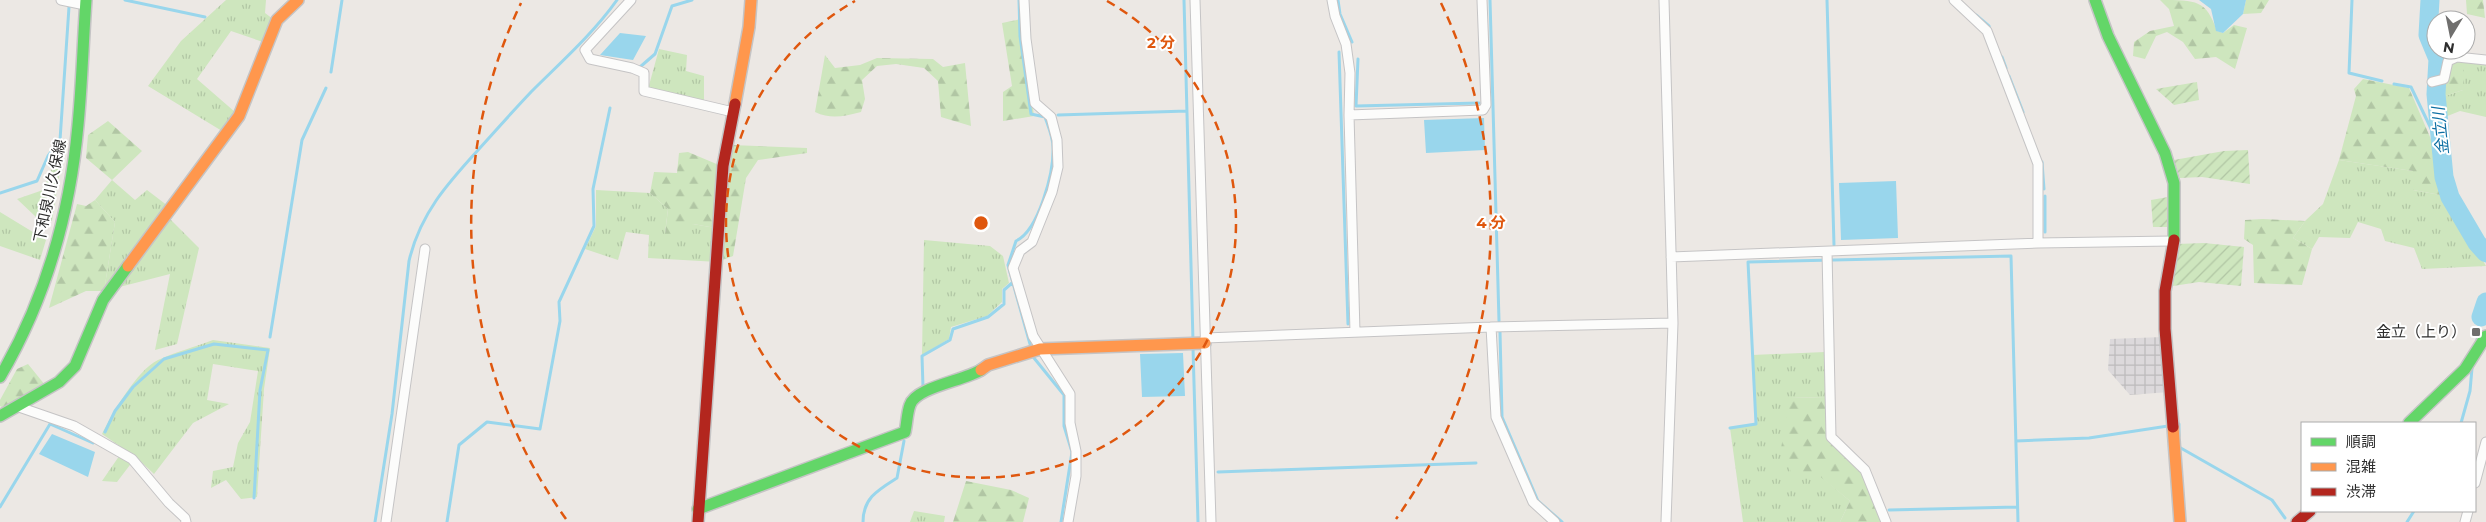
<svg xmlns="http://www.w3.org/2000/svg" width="2486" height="522" viewBox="0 0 2486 522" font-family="Montserrat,'Noto Sans JP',sans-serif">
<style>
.industrial{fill:url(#industrial-grid)}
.grass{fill:url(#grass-tufts)}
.forest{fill:url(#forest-firs)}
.garden{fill:url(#garden-furrows)}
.water{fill:#99d6ec}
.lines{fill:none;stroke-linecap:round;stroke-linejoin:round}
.stream{stroke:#99d6ec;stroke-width:3}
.river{stroke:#99d6ec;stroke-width:19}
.street-casing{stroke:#c5c4c5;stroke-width:11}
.fast-casing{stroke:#c5c4c5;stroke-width:14}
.slow-casing{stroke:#c5c4c5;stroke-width:14}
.jam-casing{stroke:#c5c4c5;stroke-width:14}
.street{stroke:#fcfcfb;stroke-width:9}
.fast{stroke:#63d668;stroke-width:11}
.slow{stroke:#ff974d;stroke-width:11}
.jam{stroke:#b3261e;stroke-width:11}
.ring{fill:none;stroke:#df570e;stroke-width:2.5;stroke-dasharray:9 6}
.poi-dot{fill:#706f6e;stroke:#fff;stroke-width:2}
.labels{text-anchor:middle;stroke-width:4;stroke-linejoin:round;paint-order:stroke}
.street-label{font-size:15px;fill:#2e2e2e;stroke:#fff}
.poi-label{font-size:15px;fill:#2e2e2e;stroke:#fff;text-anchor:end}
.water-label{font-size:16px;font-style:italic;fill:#0d6fa3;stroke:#fff}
.centre{fill:#df570e;stroke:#fff;stroke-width:2.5}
.ring-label{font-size:15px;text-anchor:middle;font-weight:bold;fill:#df570e;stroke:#fff;stroke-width:4;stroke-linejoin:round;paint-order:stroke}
</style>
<defs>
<pattern id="industrial-grid" width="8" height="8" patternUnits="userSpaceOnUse" patternTransform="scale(1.25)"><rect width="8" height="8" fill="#dcd9db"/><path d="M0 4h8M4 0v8" fill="none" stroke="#bdbbbc"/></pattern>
<pattern id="grass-tufts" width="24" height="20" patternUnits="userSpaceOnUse" patternTransform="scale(1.25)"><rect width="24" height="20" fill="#cee6be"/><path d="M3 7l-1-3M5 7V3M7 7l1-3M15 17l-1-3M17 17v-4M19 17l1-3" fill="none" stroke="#b1c6a4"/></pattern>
<pattern id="forest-firs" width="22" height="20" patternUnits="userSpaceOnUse" patternTransform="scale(1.25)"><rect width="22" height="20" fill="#cee6be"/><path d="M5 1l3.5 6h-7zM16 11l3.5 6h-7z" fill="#b1c6a4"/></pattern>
<pattern id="garden-furrows" width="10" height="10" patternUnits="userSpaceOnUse" patternTransform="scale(1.25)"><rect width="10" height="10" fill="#cee6be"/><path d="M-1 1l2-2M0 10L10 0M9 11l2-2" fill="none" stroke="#b1c6a4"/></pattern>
</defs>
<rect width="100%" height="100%" fill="#ece8e4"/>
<path class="industrial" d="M2163,337L2169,392L2130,395L2108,370L2110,339Z"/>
<path class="grass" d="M226,0H266L265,13L273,19L263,42L231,31L197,79L235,112L222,131L148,86L181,41Z
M659,49L687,55L686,71L704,76V100L648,89Z
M2458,58L2486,62V117L2460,111L2445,117L2442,97L2463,90Z
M63,152L52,221L36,217L17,199L43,190L55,161Z
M2339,160L2413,171V190L2446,196L2486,266L2422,269L2414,248L2385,241L2381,229L2358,222L2350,238L2319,237L2312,249L2293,238L2305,221L2323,204Z
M112,180L135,200L147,190L168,206L169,218L199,248L177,344L155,350L170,274L104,291L115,222L95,200Z
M596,190L650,193L668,209L665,233L693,224L721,229L718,262L648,258L649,235L626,232L618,260L585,249L596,226Z
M0,212L46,240L40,260L0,246Z
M924,240L990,246L1003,256L1009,283L1002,289V302L987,316L951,327L949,339L922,355Z
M213,340L270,348L264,389L257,497L241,499L226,480L211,488L213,471L233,467L238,443L250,422L258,371L213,364L207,400L229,404L193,423L154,474L136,457L117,482L102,481L124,449L102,434C112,414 137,370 158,360C175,352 195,347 213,340Z
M1825,352L1826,398L1792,397L1817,473L1850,501L1840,522H1743L1730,428L1756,424L1752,355Z
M914,511L945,516L944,522H910Z"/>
<path class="forest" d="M2160,0C2197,0 2206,0 2217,31L2223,33L2234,25L2247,28L2235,69L2216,57L2195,59L2183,42L2167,32L2156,36L2145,59L2133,56L2134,42L2150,31L2174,26L2169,9Z
M2246,0H2269L2261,13L2243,14Z
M2466,0H2483L2485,18L2467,14Z
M1021,19L1034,116L1003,121V92L1012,86L1002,23Z
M2439,50H2451L2464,67L2463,90L2442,97L2443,60Z
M825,55L835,68L860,65L877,58L933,59L943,67L965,63L971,126L941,117L938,81L924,68L896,64L877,66L862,80L865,99L861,112C844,116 832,120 815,112Z
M2363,79L2409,88L2439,158L2440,176L2446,196L2413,190V171L2339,160L2356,96L2354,89Z
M108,121L142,151L112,180L86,158L88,135Z
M731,145L807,148V153L758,160L746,178L733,256L718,262L721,229L693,224L685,237L665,234L668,209L650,193L654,172L677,173L679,153L688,152L726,168Z
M95,200L115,222L104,291H86L49,308L77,204L86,206Z
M2263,219L2305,221L2293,238L2312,249L2302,285L2254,283L2253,245L2244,239L2245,220Z
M28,364L45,385L6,409L0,406V400L17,369Z
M1791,397L1826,398L1829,441L1862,471L1882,522H1840L1850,501L1817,474H1792L1781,448Z
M966,481L1011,490L1029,498L1023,522H953Z"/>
<path class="garden" d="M2197,82L2199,100L2174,105L2156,89Z
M2248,150L2250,184L2202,177L2180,178L2174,160L2224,151Z
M2168,197L2170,227H2153L2151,200Z
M2204,243L2244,247L2241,286L2199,282L2173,286L2177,244Z"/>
<path class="water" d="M2199,0H2246L2243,14L2223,33L2216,31L2211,9Z
M620,33L646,36L633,60L600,55Z
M1484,118L1485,150L1426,153L1424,120Z
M1896,181L1898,238L1841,240L1839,183Z
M1183,353L1185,396L1142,397L1140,354Z
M52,434L95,452L88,477L39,454Z"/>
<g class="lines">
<path class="stream" d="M125,0L205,17
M1019,0L1020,36L1031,114L1045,117C1048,126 1053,137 1053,147C1054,172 1039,230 1016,241L1008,265L1030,344
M1184,0L1193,341
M1338,0L1340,14L1352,42
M1490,0L1499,321
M1827,0L1834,245
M2352,0L2349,73L2382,81
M1976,15L1989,26L1990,30
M1339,52L1348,324
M2002,57L2006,68
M1358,59L1356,106L1479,103
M640,67L655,54L672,6L692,0
M331,72L342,0
M2009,76L2023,112
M2394,84L2411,87L2436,139L2443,163
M1058,115L1187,111
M2042,162L2044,189
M0,193L37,181L48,156L60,140L69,7
M2045,196V232
M1500,332L1502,417L1538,501L1562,522
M270,337L302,140L326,88
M2477,340L2481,317
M1193,348L1198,522
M1034,358L1064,395V426L1072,452L1061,522
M923,387L922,356L950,340L953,329L988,317L1004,304V290L1012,283
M2461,423L2470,391L2472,368
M2175,425L2179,424V436
M1730,428L1756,424L1748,262L2011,256L2018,522
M105,432L115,411L133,387L164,359L214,344L268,350L260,390L254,498
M2016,441L2089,438L2168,426
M2179,447L2272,500L2285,518
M1218,472L1476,463
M0,507L50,424L93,443
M1889,510L2017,507
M375,522L392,414L409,261C420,214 447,184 479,149C496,130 513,111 531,92C560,63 593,34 617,0
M447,522L459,445L487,422L540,429L560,321L559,302L594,226L593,189L610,108
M863,522C863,498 878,490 897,478L904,441
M2407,522L2414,511"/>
<path class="river" d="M2430,0L2428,35L2438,59L2436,94L2444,177L2450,197L2477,243L2486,253
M2481,317L2486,302"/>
<g class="street-casing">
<path id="street" d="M61,0L85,5
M631,0L585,50L590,59L632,68L644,73V91L733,112
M1024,0L1026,39L1035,103L1051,117L1057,140L1058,167L1052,192L1032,242L1020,251L1013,268L1033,336L1070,394V423L1076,451V476L1068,522
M1195,0L1211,522
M1332,0L1335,16L1346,44L1350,73L1349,115L1355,332
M1664,0L1673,323L1666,522
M1954,0L1987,31L2038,164V243
M2432,82L2444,79L2448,61L2457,57L2486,60
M1349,115L1483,110L1486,105L1482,0
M1827,252L1831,437L1865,470L1886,522
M1671,257L2038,243L2172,241
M1491,327L1496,417L1533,502L1555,522
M1205,338L1491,327L1673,323
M19,407L74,426L132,459L169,503L185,518L186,522
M2475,483L2486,442
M386,522L425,249
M2465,522L2468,511"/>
</g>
<g class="fast-casing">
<path id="fast" d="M2095,0L2108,36L2165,153L2174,183V240
M0,377C45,300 70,214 78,125C82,84 83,42 86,0
M0,416L59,382L75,366L103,300L128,266
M2409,423L2465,369L2486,336
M698,509L905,432C907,423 907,413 910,405C916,387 963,381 981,370"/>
</g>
<g class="slow-casing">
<path id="slow" d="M735,104L749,27L751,0
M128,266L239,116L277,20L298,0
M981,370L988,365L1040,349L1205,343
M2173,427L2180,522"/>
</g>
<g class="jam-casing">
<path id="jam" d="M2173,427L2165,329V291L2174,240
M698,522L723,166L735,104
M2297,522L2310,511"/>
</g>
<use href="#street" class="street"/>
<use href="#fast" class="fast"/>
<use href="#slow" class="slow"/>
<use href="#jam" class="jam"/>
</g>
<g class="ring">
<path d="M1107 1A255 255 0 1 1 855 1"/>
<path d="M566 519A510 510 0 0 1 521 3M1441 3A510 510 0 0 1 1396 519"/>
</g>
<rect class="poi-dot" x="2471" y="327" width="10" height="10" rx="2.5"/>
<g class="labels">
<g class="street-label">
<text transform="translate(50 191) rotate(-78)" y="5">下和泉川久保線</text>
</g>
<g class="poi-label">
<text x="2466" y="337">金立（上り）</text>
</g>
<g class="water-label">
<text transform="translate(2440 131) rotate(-96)" y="6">金立川</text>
</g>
</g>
<circle cx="981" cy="223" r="8" class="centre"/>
<g class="ring-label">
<text x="1161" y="48">2 分</text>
<text x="1491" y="228">4 分</text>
</g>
<rect x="2301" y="422" width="175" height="90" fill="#ffffff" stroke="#ababab"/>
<rect x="2311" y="438" width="25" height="8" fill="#63d668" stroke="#ababab"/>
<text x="2346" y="447" font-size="15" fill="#2e2e2e">順調</text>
<rect x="2311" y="463" width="25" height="8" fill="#ff974d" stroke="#ababab"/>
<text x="2346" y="472" font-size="15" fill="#2e2e2e">混雑</text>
<rect x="2311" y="488" width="25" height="8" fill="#b3261e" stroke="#ababab"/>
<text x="2346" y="497" font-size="15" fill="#2e2e2e">渋滞</text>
<g transform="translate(2451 35) rotate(190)"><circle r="24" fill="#ffffff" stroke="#ababab"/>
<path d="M0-4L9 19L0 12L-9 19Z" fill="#706f6e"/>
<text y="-8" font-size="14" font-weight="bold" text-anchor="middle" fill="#2e2e2e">N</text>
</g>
</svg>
